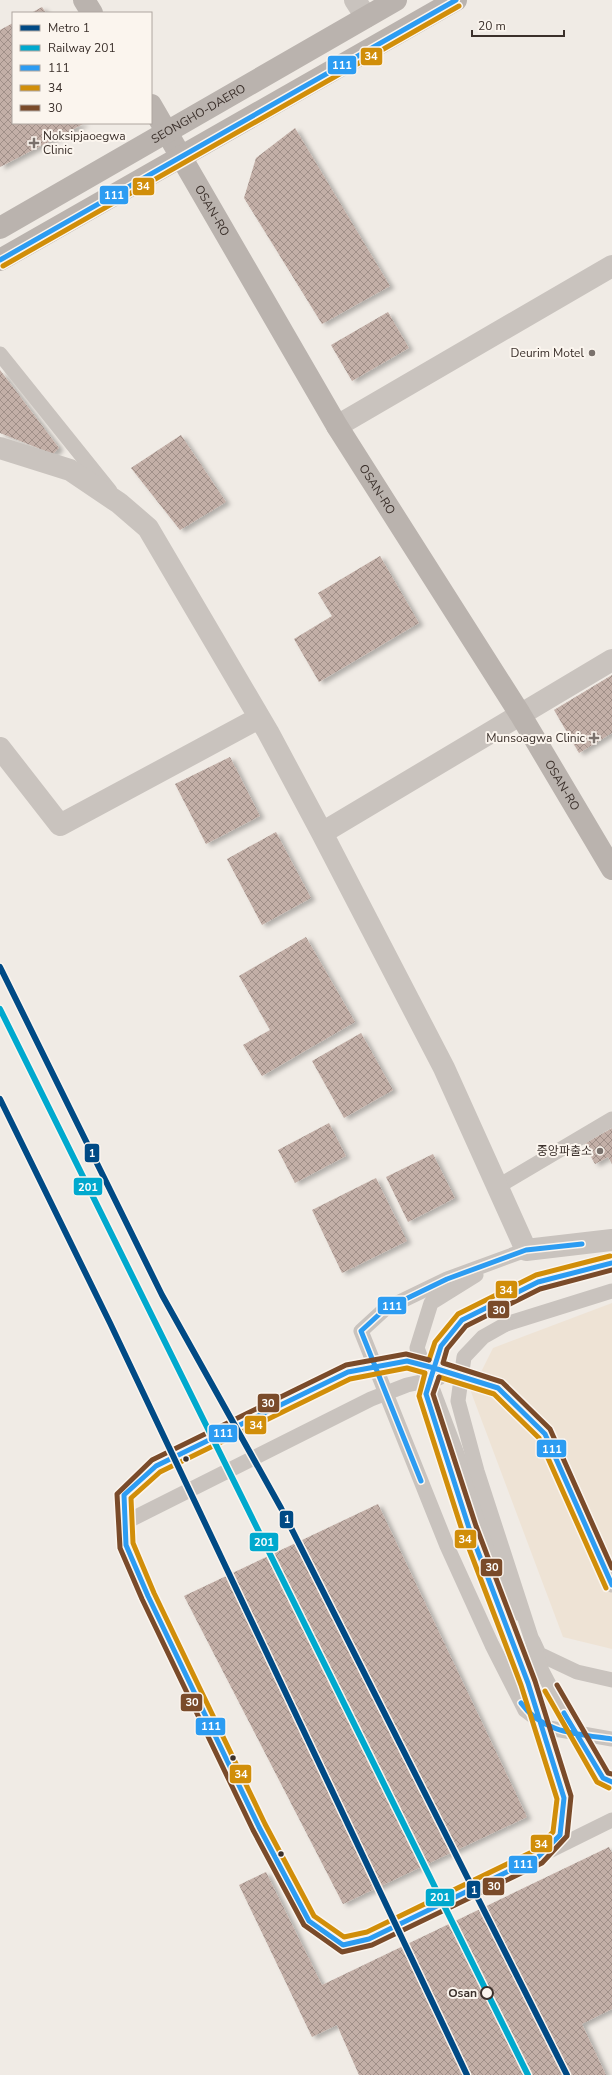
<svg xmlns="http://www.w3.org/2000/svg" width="612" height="2075" viewBox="0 0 612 2075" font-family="'Nunito Sans','Noto Sans KR',sans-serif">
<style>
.plaza{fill:#eee3d5}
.building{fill:url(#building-cross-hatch);filter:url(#shadow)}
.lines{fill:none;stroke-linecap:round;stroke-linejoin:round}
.lane{stroke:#c9c3be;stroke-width:15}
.street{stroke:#c9c3be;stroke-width:22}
.secondary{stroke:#bab3ae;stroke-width:22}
.lane-bridge{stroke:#c9c3be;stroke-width:15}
.bus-1-casing{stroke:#fbf5ee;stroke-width:8}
.bus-2-casing{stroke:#fbf5ee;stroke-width:8}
.bus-3-casing{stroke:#fbf5ee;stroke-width:8}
.bus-1{stroke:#2c9cf2;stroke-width:5}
.bus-2{stroke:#d18e09;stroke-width:5}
.bus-3{stroke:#7a4b2a;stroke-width:5}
.rail-1-casing{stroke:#fbf5ee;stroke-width:9}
.rail-1{stroke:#00a9ce;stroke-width:6}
.metro-1-casing{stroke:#fbf5ee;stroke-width:9}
.metro-1{stroke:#004a85;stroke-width:6}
.poi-dot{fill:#7a716c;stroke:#fbf5ee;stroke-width:1.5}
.bus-dot{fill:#3b302b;stroke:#fbf5ee;stroke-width:1.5}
.stop-dot{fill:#fbf5ee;stroke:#3b302b;stroke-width:2}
.labels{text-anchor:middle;stroke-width:4;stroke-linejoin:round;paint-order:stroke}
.street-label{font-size:12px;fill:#3b302b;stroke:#fbf5ee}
.poi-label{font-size:12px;fill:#3b302b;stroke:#fbf5ee;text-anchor:end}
.stop-label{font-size:12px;font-weight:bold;fill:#3b302b;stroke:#fbf5ee;text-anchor:end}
.line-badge{stroke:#fbf5ee;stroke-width:1.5}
.badge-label{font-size:11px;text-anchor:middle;font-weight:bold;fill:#fff}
</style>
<defs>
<pattern id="building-cross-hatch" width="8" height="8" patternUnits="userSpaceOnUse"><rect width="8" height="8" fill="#c3afa7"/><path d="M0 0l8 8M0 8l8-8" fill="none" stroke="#a08f88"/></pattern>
<filter id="shadow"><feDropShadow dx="4.5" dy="2.5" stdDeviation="2" flood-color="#0004"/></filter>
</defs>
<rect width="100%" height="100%" fill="#f0ebe5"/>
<path class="plaza" d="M612,1303V1649L563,1637L471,1392L493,1348Z"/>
<path class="building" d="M42,7L46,13H31Z
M13,23V123H85L0,167V30Z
M295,128L390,286L322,324L244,198L256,158Z
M388,312L409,348L352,381L331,345Z
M0,370L59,448L53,454L0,433Z
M181,435L226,502L180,530L131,468Z
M380,556L419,623L319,682L294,639L332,616L318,593Z
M612,675V733L579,753L554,710Z
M230,757L260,816L206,844L175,784Z
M276,832L311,898L262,925L227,859Z
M306,937L355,1022L262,1076L243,1045L270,1030L239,976Z
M361,1033L393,1090L344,1118L312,1061Z
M329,1123L346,1156L295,1183L278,1150Z
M612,1128V1164L608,1157L595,1164L584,1144Z
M433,1154L455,1198L408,1222L386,1177Z
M376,1178L407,1241L342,1273L312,1210Z
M378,1504L527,1817L343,1904L184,1596Z
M609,1847L612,1853V2009L582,2024L606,2075H359L337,2025L312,2037L239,1885L266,1872L322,1985Z"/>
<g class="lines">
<path class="lane" d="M0,354L110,491
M497,1187L612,1119
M526,1250L447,1279L385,1309L361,1331L447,1546L492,1645L525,1710L549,1728L612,1739
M476,1275L431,1303L417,1348L517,1613
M495,1304L538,1282L612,1263
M506,1324L612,1291
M533,1641L539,1654L577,1672L612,1680
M541,1855L612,1820"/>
<path class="street" d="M355,0L366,17
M337,426L612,266
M0,448L70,470L119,503L148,528L268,732L322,833L444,1068L526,1250L612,1240
M0,748L60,825L259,718
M322,833L612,660"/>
<g class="secondary">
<path d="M84,0L92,13"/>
<path id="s1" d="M151,105L337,426L520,714L612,869"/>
<path id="s2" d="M0,228L396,0"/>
<path d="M0,260L456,0"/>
</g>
<path class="lane-bridge" d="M495,1304L462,1320L441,1346L426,1394L469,1528L528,1683L564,1798L560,1835L538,1857L369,1939L343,1945L309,1921L259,1827L148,1596L126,1545L124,1495L156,1466L348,1372L407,1361L456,1374L498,1388L545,1434L612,1585
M506,1324L483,1337L464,1357L458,1401L477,1471L542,1671L564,1713L603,1778
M126,1522L371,1399L407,1385L439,1378"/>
<g class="bus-1-casing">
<path id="bus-1" d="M0,260L456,0
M407,1361L434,1368L426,1394L469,1528L528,1683L564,1798L560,1835L538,1857L369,1939L343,1945L309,1921L259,1827L148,1596L126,1545L124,1495L156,1466L348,1372Z
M434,1368L498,1388L545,1434L612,1585
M434,1368L441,1346L462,1320L538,1282L612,1263
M421,1481L361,1331L385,1309L447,1279L526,1250L582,1244
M521,1703C542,1733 578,1734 612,1739
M564,1713L603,1778L612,1782"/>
</g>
<g class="bus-2-casing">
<path id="bus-2" d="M3,266L459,6
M429,1360L435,1342L458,1314L536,1275L610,1256
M407,1368L425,1373L419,1396L462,1530L521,1685L557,1799L553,1832L534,1851L367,1932L344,1937L314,1916L265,1824L154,1593L133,1543L131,1498L160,1472L350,1379Z
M439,1377L494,1394L539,1438L606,1588
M545,1691L597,1782L609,1788"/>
</g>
<g class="bus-3-casing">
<path id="bus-3" d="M612,1270L540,1289L466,1326L447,1349L443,1363L502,1382L550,1429L612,1568
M429,1360L406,1354L346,1365L152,1460L117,1494L120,1548L142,1599L253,1830L304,1925L342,1952L372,1945L542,1863L567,1836L571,1796L535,1681L476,1526L433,1394L439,1377
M557,1685L608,1773L612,1774"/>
</g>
<use href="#bus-1" class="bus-1"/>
<use href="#bus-2" class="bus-2"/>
<use href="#bus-3" class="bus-3"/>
<g class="rail-1-casing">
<path id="rail-1" d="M0,1009L528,2075"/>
</g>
<use href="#rail-1" class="rail-1"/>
<g class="metro-1-casing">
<path id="metro-1" d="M0,967L162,1295L281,1508L567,2075
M0,1099L110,1323L467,2075"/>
</g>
<use href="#metro-1" class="metro-1"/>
</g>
<g class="poi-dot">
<path d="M32 137h4v4h4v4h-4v4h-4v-4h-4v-4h4z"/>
<circle cx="592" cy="353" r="4"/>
<path d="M592 732h4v4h4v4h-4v4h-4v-4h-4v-4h4z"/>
<circle cx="600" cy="1151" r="4"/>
</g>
<g class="bus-dot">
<circle cx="186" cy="1459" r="3.5"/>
<circle cx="233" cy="1758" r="3.5"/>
<circle cx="281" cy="1854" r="3.5"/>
</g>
<circle class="stop-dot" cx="487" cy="1993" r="6"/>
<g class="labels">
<g class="street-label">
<text dy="4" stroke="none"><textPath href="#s2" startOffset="229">SEONGHO-DAERO</textPath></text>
<text dy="4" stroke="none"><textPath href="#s1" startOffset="122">OSAN-RO</textPath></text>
<text dy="4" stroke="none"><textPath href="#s1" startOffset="446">OSAN-RO</textPath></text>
<text dy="4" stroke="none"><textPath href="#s1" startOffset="795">OSAN-RO</textPath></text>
</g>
<g class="poi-label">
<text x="43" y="140" text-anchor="start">Noksipjaoegwa<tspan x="43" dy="14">Clinic</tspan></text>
<text x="584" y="357">Deurim Motel</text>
<text x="585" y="742">Munsoagwa Clinic</text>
<text x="592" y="1155">중앙파출소</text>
</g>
<g class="stop-label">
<text x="477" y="1997">Osan</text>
</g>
</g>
<g class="line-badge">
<rect x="360" y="47" width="23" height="19" rx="4" fill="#d18e09"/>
<rect x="327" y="55" width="30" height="20" rx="4" fill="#2c9cf2"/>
<rect x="132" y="177" width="23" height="19" rx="4" fill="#d18e09"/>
<rect x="99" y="185" width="30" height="20" rx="4" fill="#2c9cf2"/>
<rect x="84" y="1143" width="16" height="20" rx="4" fill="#004a85"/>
<rect x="73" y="1177" width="30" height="19" rx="4" fill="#00a9ce"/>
<rect x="495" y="1280" width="23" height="19" rx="4" fill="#d18e09"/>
<rect x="377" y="1296" width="30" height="19" rx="4" fill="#2c9cf2"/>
<rect x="487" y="1300" width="23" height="19" rx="4" fill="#7a4b2a"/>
<rect x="257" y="1393" width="23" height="20" rx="4" fill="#7a4b2a"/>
<rect x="244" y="1415" width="23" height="20" rx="4" fill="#d18e09"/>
<rect x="208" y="1424" width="30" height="19" rx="4" fill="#2c9cf2"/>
<rect x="536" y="1439" width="31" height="19" rx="4" fill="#2c9cf2"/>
<rect x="279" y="1510" width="15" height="19" rx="4" fill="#004a85"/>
<rect x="454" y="1529" width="23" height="20" rx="4" fill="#d18e09"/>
<rect x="249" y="1532" width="30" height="20" rx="4" fill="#00a9ce"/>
<rect x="480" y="1558" width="23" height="19" rx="4" fill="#7a4b2a"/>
<rect x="180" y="1693" width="23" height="19" rx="4" fill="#7a4b2a"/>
<rect x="195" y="1717" width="31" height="19" rx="4" fill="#2c9cf2"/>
<rect x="229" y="1764" width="23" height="20" rx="4" fill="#d18e09"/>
<rect x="530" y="1834" width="23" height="19" rx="4" fill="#d18e09"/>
<rect x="508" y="1855" width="30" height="19" rx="4" fill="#2c9cf2"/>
<rect x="482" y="1877" width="23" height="19" rx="4" fill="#7a4b2a"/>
<rect x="466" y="1880" width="15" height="19" rx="4" fill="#004a85"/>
<rect x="425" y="1888" width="30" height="19" rx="4" fill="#00a9ce"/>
</g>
<g class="badge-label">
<text x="371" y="60">34</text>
<text x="342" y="69">111</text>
<text x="143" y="190">34</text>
<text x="114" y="199">111</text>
<text x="92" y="1157">1</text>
<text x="88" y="1191">201</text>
<text x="506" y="1294">34</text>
<text x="392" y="1310">111</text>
<text x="499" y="1314">30</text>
<text x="268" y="1407">30</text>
<text x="256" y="1429">34</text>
<text x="223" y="1437">111</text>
<text x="552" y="1453">111</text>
<text x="287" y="1523">1</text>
<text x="465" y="1543">34</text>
<text x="264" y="1546">201</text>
<text x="492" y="1571">30</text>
<text x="192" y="1706">30</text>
<text x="211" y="1730">111</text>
<text x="241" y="1778">34</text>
<text x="541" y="1848">34</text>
<text x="523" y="1868">111</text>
<text x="494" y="1890">30</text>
<text x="474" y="1894">1</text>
<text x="440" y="1901">201</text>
</g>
<rect x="12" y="12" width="140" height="112" fill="#fbf5ee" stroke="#aea6a0"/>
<rect x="20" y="25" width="20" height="6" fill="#004a85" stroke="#aea6a0"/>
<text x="48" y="32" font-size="12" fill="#3b302b">Metro 1</text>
<rect x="20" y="45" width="20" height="6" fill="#00a9ce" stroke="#aea6a0"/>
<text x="48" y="52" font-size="12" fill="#3b302b">Railway 201</text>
<rect x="20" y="65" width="20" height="6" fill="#2c9cf2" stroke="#aea6a0"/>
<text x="48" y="72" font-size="12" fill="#3b302b">111</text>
<rect x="20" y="85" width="20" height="6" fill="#d18e09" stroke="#aea6a0"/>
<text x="48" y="92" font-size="12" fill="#3b302b">34</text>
<rect x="20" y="105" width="20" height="6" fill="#7a4b2a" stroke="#aea6a0"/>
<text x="48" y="112" font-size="12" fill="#3b302b">30</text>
<path d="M472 30v6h92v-6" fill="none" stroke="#3b302b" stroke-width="2"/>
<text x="478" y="30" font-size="12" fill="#3b302b" stroke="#fbf5ee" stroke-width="3" paint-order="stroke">20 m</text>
</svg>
